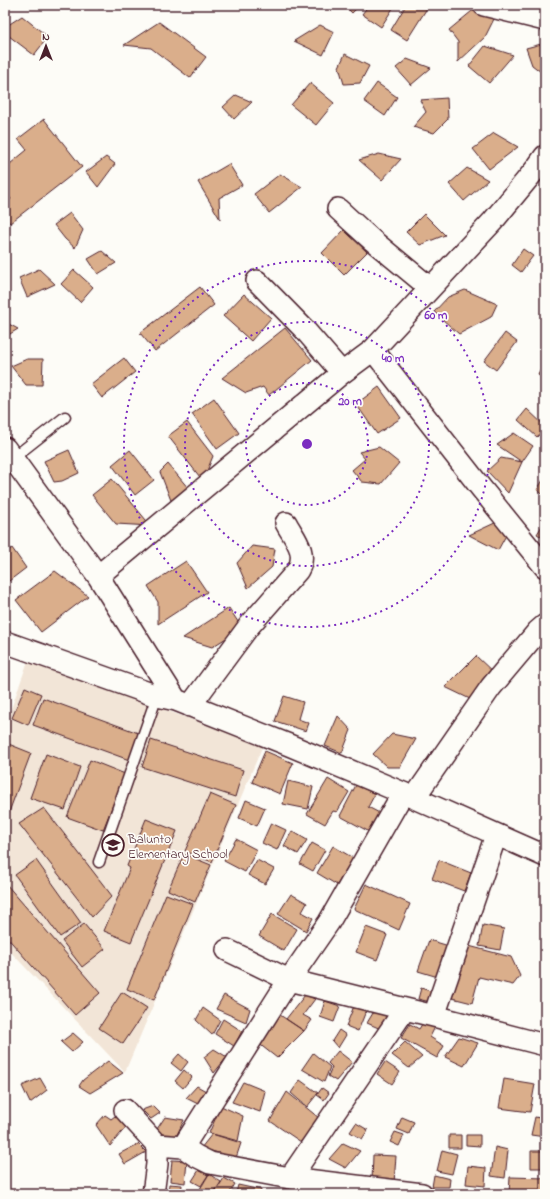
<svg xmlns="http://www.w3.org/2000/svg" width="550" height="1199" viewBox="0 0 550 1199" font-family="'Indie Flower',sans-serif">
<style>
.built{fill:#f2e5d7}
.building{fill:#daae8b;stroke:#4a1f2b}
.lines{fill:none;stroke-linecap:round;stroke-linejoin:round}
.service-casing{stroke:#4a1f2b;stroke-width:13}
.minor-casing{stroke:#4a1f2b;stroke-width:24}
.service{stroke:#fdfcf7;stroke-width:10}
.minor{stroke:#fdfcf7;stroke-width:21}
.ring{fill:none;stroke:#7b2cbf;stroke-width:2;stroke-dasharray:2 4}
.labels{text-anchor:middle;stroke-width:3.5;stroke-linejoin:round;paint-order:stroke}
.poi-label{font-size:13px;fill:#4a1f2b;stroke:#fdfcf7;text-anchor:start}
.centre{fill:#7b2cbf;stroke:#fdfcf7;stroke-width:2}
.ring-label{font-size:12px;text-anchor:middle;font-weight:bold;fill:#7b2cbf;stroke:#fdfcf7;stroke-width:3.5;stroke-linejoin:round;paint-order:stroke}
</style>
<rect width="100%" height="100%" fill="#fdfcf7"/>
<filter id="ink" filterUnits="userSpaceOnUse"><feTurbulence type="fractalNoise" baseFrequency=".025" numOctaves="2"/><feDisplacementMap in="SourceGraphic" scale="8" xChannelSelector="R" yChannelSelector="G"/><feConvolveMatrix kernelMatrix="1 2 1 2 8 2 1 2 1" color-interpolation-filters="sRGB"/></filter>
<g filter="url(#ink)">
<path class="built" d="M28,661L263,745L125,1072L5,946V726Z"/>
<path class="building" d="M344,5H360L352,13Z
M369,5H395L381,27L362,14Z
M406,5H429L407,40L391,30Z
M472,11L496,15L485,37L458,62V42L449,30Z
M22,16L48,37L34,55L5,33V27Z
M159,22L206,57L190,78L151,48L124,45Z
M320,25L334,32L323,55L294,41Z
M545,43V75L532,65L526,48Z
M485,46L513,55L489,83L469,66Z
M345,54L369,66L360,83L344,84L339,67Z
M407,59L431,68L411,85L396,68Z
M310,83L334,103L316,125L291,105Z
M377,83L397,97L385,116L364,101Z
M236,95L252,102L234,119L223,107Z
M447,98L448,119L434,133L413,127L426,112L420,100Z
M44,119L82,167L10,223L5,217V203L11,199L5,192V168L27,150L18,139Z
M494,133L518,147L489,169L473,149Z
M379,154L401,159L382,180L359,160Z
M106,157L115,164L98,187L86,172Z
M229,164L242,185L219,198L220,219L198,182Z
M467,168L488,180L464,201L449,184Z
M280,174L302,187L269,213L254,194Z
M70,213L83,230L75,248L65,239L54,225Z
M424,214L445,235L420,245L406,232Z
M344,230L367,252L344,275L322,253Z
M523,249L533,256L521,272L512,265Z
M102,251L116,263L98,274L88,259Z
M39,269L55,284L27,297L19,278Z
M74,270L93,287L80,302L61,284Z
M200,287L214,305L155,351L140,333Z
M465,290L497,304L491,317L459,334L434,312L448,297Z
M244,294L271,318L251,341L223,316Z
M5,322L18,329L5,337Z
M285,328L312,360L269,395L263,387L246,393L222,378Z
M505,333L517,342L496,370L484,361Z
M124,358L135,372L102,398L91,384Z
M27,359H43L42,385H26L11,366Z
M545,361V379L538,375Z
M379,387L401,418L377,434L356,404Z
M214,398L239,433L217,449L192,414Z
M527,409L545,426V428L537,437L518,420Z
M187,422L213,456L203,481L168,436Z
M514,433L533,446L522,462L497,445Z
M379,447L399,463L381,484L362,482L352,470L365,459L359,452Z
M69,450L79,473L62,481L54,482L44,461Z
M130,450L154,480L135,495L112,465Z
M501,458L522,462L508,493L487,471Z
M168,464L189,489L172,503L160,472Z
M112,479L151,526L116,524L92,495Z
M543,480L545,481V496L537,490Z
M545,521V539L537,534Z
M497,522L510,528L498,550L469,535Z
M252,546L275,549L272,567L248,588L237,563Z
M12,548L26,568L5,584V553Z
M186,561L207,592L158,624V602L148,586Z
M55,571L88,596L41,632L16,600Z
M229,608L242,628L212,647L183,638Z
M476,656L495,674L470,699L445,687Z
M25,687L41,694L28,725L12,718Z
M284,696L303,702L298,719L309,723L306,731L275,721Z
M43,698L141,734L132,761L33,725Z
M338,716L351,730L342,753L325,746Z
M392,734L416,739L400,767H387L373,754Z
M151,740L243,770L235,797L142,767Z
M6,743L31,753L6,820L5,819Z
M265,751L293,763L280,794L252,782Z
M46,754L80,767L65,810L30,798Z
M90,760L125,774L103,830L67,817Z
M328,779L349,792L337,812L333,811L325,824L307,814Z
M288,781L313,787L308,809L283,804Z
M356,785L375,794L368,807L387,817L377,836L340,816Z
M210,794L236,805L212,862L185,851Z
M246,800L265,808L257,826L239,818Z
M44,808L112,896L92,917L19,824Z
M146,819L177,831L131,942L104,931L130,868L127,866Z
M271,823L286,830L277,850L262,843Z
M292,831L307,840L298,854L284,846Z
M236,839L257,850L245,872L224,861Z
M312,843L325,850L313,871L300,864Z
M333,846L353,858L337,885L317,873Z
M184,854L211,865L195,902L168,890Z
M36,860L81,923L60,937L15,875Z
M257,860L274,869L265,884L248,875Z
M439,860L471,873L464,891L432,879Z
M6,884L100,993L75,1015L5,935Z
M366,884L410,904L399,930L354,909Z
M166,894L193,904L154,1000L127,989Z
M291,894L307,903L302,912L313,918L306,931L278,914Z
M272,914L297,929L284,951L259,936Z
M84,924L105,949L82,967L62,941Z
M483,925L504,929L500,950L479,946Z
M366,927L387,935L377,960L356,952Z
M429,940L449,946L438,977L418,971Z
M465,945L511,957L520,976L513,985L479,977L472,1003L452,998Z
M421,988L433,992L430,1002L418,999Z
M122,992L147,1008L123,1044L99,1028Z
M224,995L250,1009L246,1022L216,1009Z
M305,995L315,999L303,1015L312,1020L304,1031L286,1019Z
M325,1001L340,1006L334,1022L320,1017Z
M356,1001L368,1006L358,1031L346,1026Z
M203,1008L220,1020L212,1035L196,1020Z
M376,1008L393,1017L383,1030L367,1023Z
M277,1013L304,1031L277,1058L258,1043Z
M223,1019L242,1031L234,1046L215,1034Z
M424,1021L435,1027L430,1037L444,1046L437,1058L401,1038L410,1024L419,1029Z
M339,1030L346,1035L338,1048L332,1041Z
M73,1033L83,1042L72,1052L61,1042Z
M459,1037L478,1043L464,1066L445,1057Z
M405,1042L422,1057L409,1068L392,1055Z
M214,1049L227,1057L214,1073L204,1057Z
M338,1051L352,1062L336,1081L328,1076L332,1067L328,1063Z
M313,1053L330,1067L324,1082L302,1069Z
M179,1054L188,1062L181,1071L171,1063Z
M108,1061L123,1073L90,1093L79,1086L83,1080Z
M385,1062L400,1072L392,1084L377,1074Z
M184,1070L192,1077L183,1088L175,1081Z
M40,1078L47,1090L30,1103L22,1086Z
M504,1079L535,1084L530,1112L499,1108Z
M300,1080L318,1093L307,1107L291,1093Z
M243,1082L265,1091L260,1112L232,1102Z
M197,1086L206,1091L198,1104L186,1098Z
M322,1088L329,1093L324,1100L317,1095Z
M287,1092L319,1118L301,1142L270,1121Z
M153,1106L160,1113L151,1119L142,1110Z
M221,1106L243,1116L238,1141L209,1133Z
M105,1115L111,1119L115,1116L127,1126L110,1146L96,1125Z
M165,1117L184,1120L174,1141L155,1132Z
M402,1117L414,1122L409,1134L397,1129Z
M535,1117L545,1119V1137L531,1135Z
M356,1123L368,1130L362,1139L350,1132Z
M395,1132L404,1135L399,1146L390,1142Z
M212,1134L241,1143L236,1158L201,1148Z
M449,1135H461V1148H449Z
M466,1135H480V1146L466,1145Z
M343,1143L360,1151L346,1168L329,1159Z
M138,1144L146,1152L125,1164L119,1154Z
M495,1147L508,1150L505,1178L491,1176Z
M442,1150L457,1154L452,1174L437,1171Z
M531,1151H545V1168H531Z
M373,1155L396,1156L394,1183L372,1182Z
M172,1160L187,1161L185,1183L170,1181Z
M468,1166L486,1168L485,1186L466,1184Z
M199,1170L208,1175L201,1186L192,1181Z
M209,1174L221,1182L213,1194H197Z
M434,1175L450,1179L449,1187H432Z
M510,1177L545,1178V1194H509Z
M224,1178L235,1184L229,1194H214Z
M169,1184L182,1185L181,1194H168Z
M238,1185L261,1190L260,1194H238L236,1193Z"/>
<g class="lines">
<g class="service-casing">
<path id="service" d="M13,458L65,417
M99,862L157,696"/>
</g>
<g class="minor-casing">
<path id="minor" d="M484,5L545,20
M338,209L372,240L430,288
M257,281L304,329L342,373
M373,350L481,488L545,567
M5,448L98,576L176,700L289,745L403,793L545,856
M98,576L342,373L373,350L493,221L535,170L545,156
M5,642L157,696L176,700
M190,706L249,626L298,570C308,552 294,538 286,523
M403,793L329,922L289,980L183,1147L196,1156L210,1163L290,1178L422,1194
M414,798L491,687L538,631L545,625
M227,950L289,980L405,1009L434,1016L545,1045
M434,1016L496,835
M125,1110L157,1145
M290,1178L405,1009
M153,1194L157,1164V1145L183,1147"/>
</g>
<use href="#service" class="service"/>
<use href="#minor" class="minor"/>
</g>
</g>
<g class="ring">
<circle cx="307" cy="444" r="61"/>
<circle cx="307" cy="444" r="122"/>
<circle cx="307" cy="444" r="183"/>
</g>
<defs>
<g id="school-ring" transform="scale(1.15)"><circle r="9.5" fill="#fdfcf7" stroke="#4a1f2b" stroke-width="1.5"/><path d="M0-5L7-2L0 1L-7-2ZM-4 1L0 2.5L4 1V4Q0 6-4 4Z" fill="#4a1f2b"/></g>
</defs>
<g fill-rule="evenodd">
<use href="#school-ring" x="113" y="845"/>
</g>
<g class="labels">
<g class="poi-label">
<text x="128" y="843">Balunto<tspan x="128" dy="15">Elementary School</tspan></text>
</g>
</g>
<circle cx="307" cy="444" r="6" class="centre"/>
<g class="ring-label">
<text x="436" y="319">60 m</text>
<text x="393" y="362">40 m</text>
<text x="350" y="405">20 m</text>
</g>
<rect width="550" height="1199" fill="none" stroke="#fdfcf7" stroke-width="20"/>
<rect x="10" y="10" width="530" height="1179" fill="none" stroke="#4a1f2b" stroke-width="1.5" filter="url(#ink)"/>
<g transform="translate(46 46)" stroke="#fdfcf7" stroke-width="3" paint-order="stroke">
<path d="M0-3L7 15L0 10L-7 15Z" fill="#4a1f2b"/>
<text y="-6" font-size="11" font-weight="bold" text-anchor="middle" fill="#4a1f2b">N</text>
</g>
</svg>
